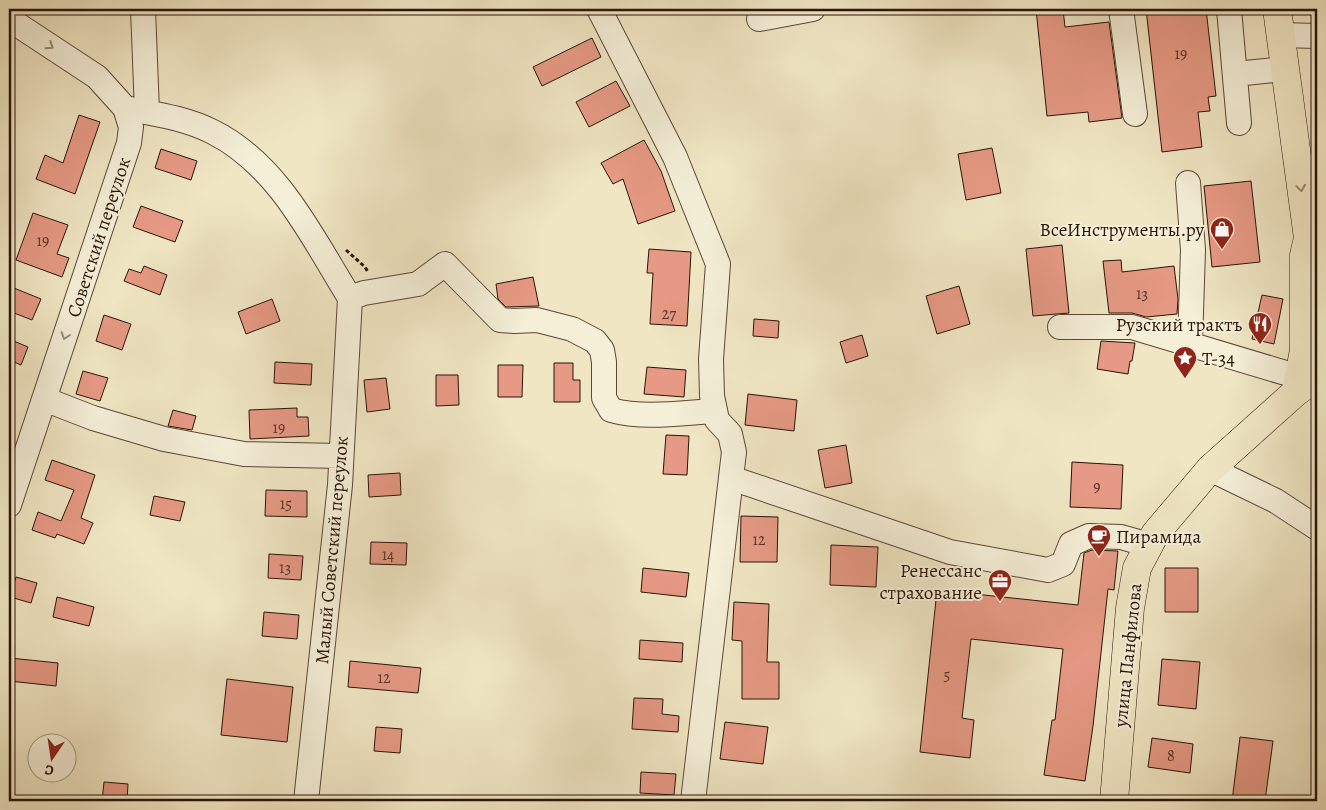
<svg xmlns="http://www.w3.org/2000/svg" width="1326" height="810" viewBox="0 0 1326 810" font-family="Alegreya,serif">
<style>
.building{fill:#e69984;stroke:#291408}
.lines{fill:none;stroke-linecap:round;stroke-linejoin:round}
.minor-casing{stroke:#5b4837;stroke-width:26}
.major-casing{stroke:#291408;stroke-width:29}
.path{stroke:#291408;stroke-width:3;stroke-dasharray:4 2.5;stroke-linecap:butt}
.minor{stroke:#f5efd8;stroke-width:24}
.major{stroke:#f0e6c3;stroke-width:28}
.oneway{stroke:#998c7a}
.oneway2{stroke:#96886f}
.labels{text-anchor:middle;stroke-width:4;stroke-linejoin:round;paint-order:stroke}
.number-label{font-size:16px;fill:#583527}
.poi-label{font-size:19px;fill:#291408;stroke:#f5efd8;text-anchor:end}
.street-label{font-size:19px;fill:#291408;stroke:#f5efd8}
</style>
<rect width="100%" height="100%" fill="#f0e6c3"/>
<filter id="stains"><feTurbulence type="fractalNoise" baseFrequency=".004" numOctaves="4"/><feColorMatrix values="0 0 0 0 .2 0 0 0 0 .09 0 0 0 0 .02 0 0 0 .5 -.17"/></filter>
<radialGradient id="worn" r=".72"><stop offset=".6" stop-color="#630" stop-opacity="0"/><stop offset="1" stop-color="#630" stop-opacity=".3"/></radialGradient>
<path class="building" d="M1036,9H1063L1065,27L1109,22L1122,118L1089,122L1088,112L1047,116Z
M1146,9H1206L1216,96L1208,97L1210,111L1198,112L1202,147L1162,152Z
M592,38L601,57L542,86L533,67Z
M616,81L630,106L589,127L576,102Z
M79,115L100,122L75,194L36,179L45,155L63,163Z
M644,140L661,171L675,211L638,224L623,179L613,184L601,163Z
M992,148L1001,193L966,200L958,154Z
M161,149L197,161L191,180L155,168Z
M1251,181L1260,262L1212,267L1204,186Z
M141,206L183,221L175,242L133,227Z
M33,213L68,225L57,254L69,258L62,277L16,260Z
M1062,245L1069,313L1033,316L1026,249Z
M649,249L691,252L687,326L650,324L653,273H647Z
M1121,260L1122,272L1174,266L1178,299L1177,314L1146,317L1132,313H1109L1103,261Z
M144,266L167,275L160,295L124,281L129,269L141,273Z
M533,277L539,306L506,307L498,299L496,284Z
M9,286L41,299L32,320L9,311Z
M959,286L970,324L937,334L926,296Z
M1262,295L1283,299L1274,344L1252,339Z
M272,299L280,321L246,334L238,312Z
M104,315L131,324L122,350L96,341Z
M754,319L779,321L778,338L753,336Z
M862,335L868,356L846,363L840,342Z
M9,339L28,347L21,365L9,360Z
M1101,341L1135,343L1132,361H1130L1128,374L1097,369Z
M275,362L312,364L311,385L274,383Z
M554,363H573V380H580V402H554Z
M498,365H523L522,397H498Z
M647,367L686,370L684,397L644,394Z
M83,371L108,378L100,401L76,394Z
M436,375H458L459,405L436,406Z
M386,378L390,409L367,412L364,380Z
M748,394L797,400L794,431L745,425Z
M297,408V417H308L309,436L250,439L249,410Z
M173,410L196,416L192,430L168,426Z
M666,435L689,436L687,475L663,474Z
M846,445L852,483L825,488L818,450Z
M52,460L95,475L81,518L93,523L84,544L57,534L55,538L32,530L38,512L61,521L74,490L45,480Z
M1072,462L1123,465L1121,509L1070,507Z
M400,473L401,495L369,497L368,475Z
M266,490L307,491V517L265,516Z
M154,496L185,502L180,521L150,515Z
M741,516L778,517L777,562H740Z
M371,542L407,543L406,565L370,564Z
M831,545L878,547L876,587L830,585Z
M1092,550L1118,551L1114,590L1108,589L1093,726L1085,781L1044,775L1052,720H1055L1063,649L971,639L962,718L974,720L970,758L920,752L937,590L1078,605L1084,553Z
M269,554L303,556L301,580L268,578Z
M643,568L689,573L686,597L641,592Z
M1165,568H1198V612H1165Z
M16,577L37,583L31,603L10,597Z
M57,597L94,607L89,626L53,617Z
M734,602L769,604L767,662H779V699H742V641L732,640Z
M264,612L299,615L297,639L262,636Z
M640,640L683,643L682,662L639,659Z
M10,658L58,663L56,686L9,681Z
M1162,659L1200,662L1196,709L1158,705Z
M350,661L421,668L418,693L348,687Z
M227,679L293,687L287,742L221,735Z
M634,698L663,699L662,714L679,716L678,732L632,729Z
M725,722L768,727L763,764L720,759Z
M376,727L402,729L400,753L374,751Z
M1240,737L1273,741L1265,801H1232Z
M1152,738L1193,744L1190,773L1148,767Z
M641,772L676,774L674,795L640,793Z
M104,782L128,784L127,801H102Z"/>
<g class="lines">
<g class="minor-casing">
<path id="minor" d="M143,9L147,112
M599,9L675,157L718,264L711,359L712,396L717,420L730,434L734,452L693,801
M1121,9L1135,114
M1229,9L1239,123
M9,19L97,77L125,108L131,127L129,143L9,505
M759,19L813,9
M1280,35L1317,36
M1235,74L1284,69
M125,108C155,114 186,118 213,132C279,165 313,239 350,298L364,293L418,284L445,264L500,320L514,321L537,320L572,329L595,341L602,350L604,362V398L611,410C643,419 681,413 714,411
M1188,183L1193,250L1190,344
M1060,327H1132L1299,377
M44,399L93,418L164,439L244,454L341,456
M1210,469L1276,501L1317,528
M731,478L950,552L1048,570L1063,564L1071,544L1089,536L1121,537L1149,545
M306,801L340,485L350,298"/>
</g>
<g class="major-casing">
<path id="major" d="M1277,9L1308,238L1304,255V350L1296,392
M1114,801L1130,608L1137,568L1155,534L1210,469L1296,392L1317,377"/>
</g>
<path class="path" d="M346,250L365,267L368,272"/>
<use href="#minor" class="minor"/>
<use href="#major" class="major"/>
</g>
<defs><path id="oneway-chevron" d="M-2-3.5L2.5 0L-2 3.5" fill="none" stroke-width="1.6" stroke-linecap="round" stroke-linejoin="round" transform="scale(1.25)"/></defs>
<g class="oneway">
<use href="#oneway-chevron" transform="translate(50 46) rotate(33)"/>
<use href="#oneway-chevron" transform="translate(65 336) rotate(108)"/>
</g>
<use class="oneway2" href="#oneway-chevron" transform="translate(1301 188) rotate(82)"/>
<defs>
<g id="shop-pin" transform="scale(1.25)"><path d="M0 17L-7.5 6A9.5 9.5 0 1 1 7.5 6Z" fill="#8f2418" stroke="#f5efd8"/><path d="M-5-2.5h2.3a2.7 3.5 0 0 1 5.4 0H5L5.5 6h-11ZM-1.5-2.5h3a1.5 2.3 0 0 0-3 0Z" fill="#fff"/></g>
<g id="restaurant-pin" transform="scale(1.25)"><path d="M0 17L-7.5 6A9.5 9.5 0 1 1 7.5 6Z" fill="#8f2418" stroke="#f5efd8"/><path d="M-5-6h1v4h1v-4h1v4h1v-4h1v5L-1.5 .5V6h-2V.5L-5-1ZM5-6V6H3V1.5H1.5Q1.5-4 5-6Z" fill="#fff"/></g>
<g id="sight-pin" transform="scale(1.25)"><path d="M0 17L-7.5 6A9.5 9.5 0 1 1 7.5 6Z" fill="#8f2418" stroke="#f5efd8"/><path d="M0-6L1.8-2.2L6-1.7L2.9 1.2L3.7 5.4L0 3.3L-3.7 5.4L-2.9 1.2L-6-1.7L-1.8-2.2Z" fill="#fff"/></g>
<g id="cafe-pin" transform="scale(1.25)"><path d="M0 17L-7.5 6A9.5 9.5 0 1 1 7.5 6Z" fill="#8f2418" stroke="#f5efd8"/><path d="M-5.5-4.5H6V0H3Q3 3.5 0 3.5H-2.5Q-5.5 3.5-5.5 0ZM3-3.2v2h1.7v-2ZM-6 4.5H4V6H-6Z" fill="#fff"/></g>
<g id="office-pin" transform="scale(1.25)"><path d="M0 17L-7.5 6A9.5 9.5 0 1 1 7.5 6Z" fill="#8f2418" stroke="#f5efd8"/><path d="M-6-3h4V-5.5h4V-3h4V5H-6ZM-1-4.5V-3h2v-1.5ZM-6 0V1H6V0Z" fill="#fff"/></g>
</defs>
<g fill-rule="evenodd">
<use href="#shop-pin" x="1222" y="229"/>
<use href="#restaurant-pin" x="1260" y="324"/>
<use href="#sight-pin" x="1185" y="358"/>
<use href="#cafe-pin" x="1099" y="536"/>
<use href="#office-pin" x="1000" y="581"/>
</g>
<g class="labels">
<g class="number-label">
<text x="1181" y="59">19</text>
<text x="43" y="246">19</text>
<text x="1142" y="299">13</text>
<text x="669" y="319">27</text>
<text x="279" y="433">19</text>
<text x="1097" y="492">9</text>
<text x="286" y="509">15</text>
<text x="759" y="545">12</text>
<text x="388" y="560">14</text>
<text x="285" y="573">13</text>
<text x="947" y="680">5</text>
<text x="384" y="683">12</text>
<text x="1171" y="761">8</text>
</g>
<g class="poi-label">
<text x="1204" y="236">ВсеИнструменты.ру</text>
<text x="1242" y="331">Рузский трактъ</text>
<text x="1202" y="365" text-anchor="start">Т-34</text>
<text x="1116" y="543" text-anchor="start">Пирамида</text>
<text x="982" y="577">Ренессанс<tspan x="982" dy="22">страхование</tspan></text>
</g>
<g class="street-label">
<text transform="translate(98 237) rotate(-72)" y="7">Советский переулок</text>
<text transform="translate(331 550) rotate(-85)" y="7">Малый Советский переулок</text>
<text transform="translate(1127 655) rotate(-84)" y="7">улица Панфилова</text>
</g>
</g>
<rect width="1326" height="810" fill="none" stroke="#f0e6c3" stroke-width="30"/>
<rect x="10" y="10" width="1306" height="790" fill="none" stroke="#291408" stroke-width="2.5"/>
<rect x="15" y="15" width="1296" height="780" fill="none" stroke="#291408"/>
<g transform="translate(52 758) rotate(193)"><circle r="24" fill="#f5efd8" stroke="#a39785"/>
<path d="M0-4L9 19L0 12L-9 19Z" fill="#8f2418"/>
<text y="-8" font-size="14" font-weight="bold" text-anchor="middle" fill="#291408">С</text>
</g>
<rect width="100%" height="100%" filter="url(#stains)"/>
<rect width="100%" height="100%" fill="url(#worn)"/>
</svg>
